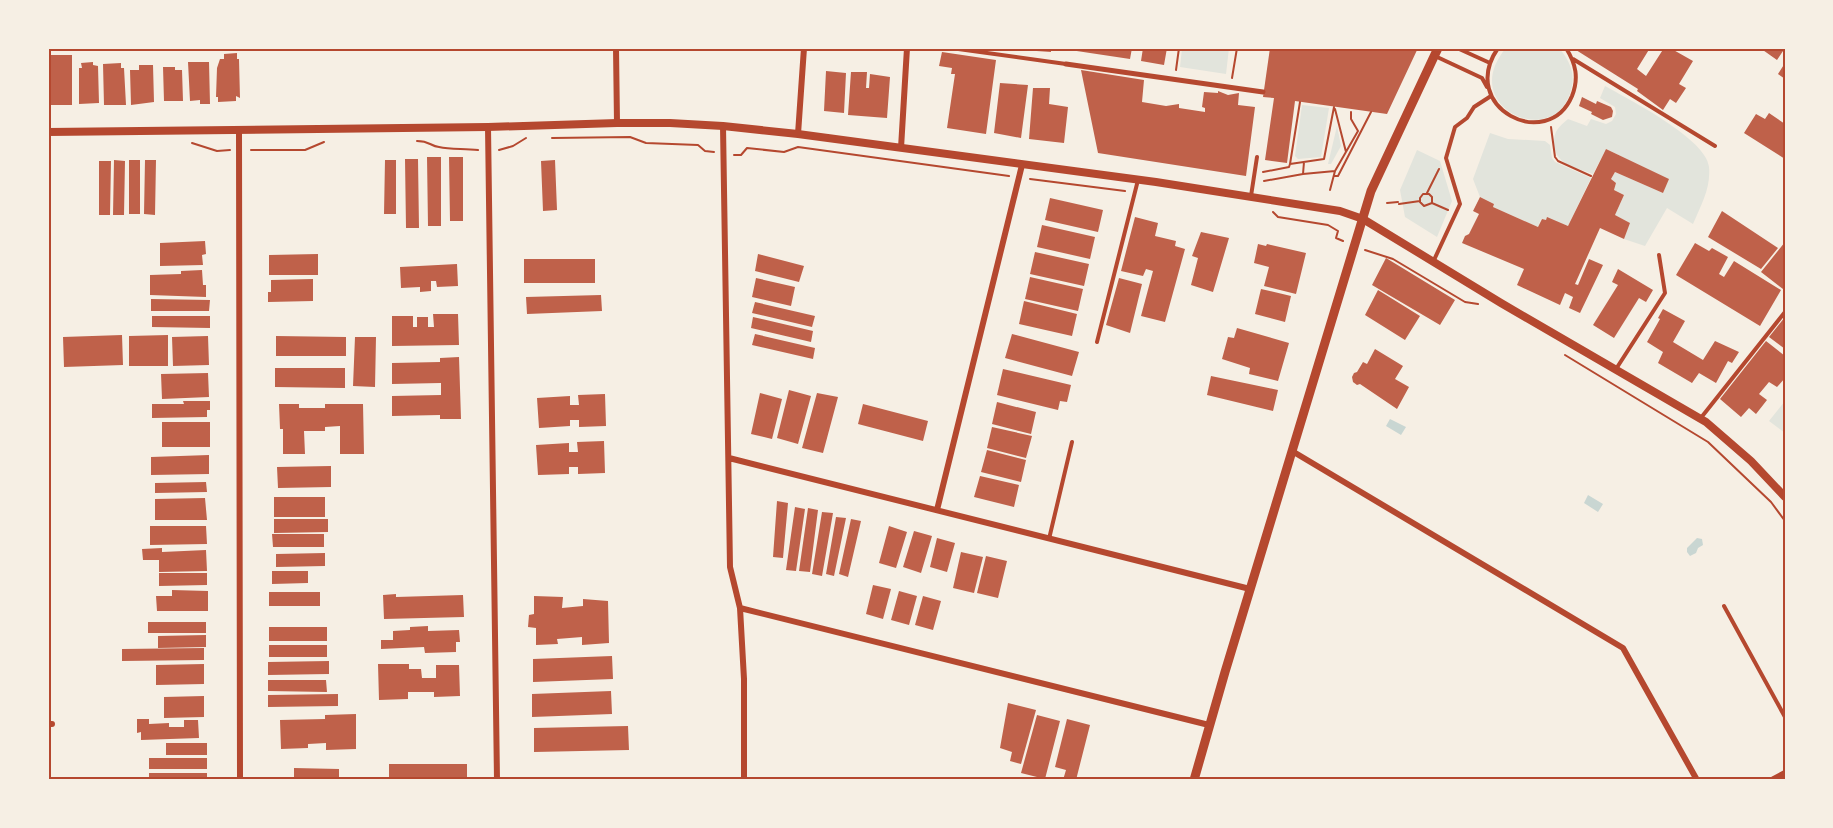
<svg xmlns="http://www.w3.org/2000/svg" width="1833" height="828" viewBox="0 0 1833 828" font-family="Inter,sans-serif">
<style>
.green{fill:#e2e4dc}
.water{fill:#c9d6d2}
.building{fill:#bf614a}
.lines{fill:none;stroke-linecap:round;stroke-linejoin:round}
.path{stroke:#b5482f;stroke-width:2}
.service{stroke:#b5482f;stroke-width:4}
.pedestrian{stroke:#b5482f;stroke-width:5}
.minor{stroke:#b5482f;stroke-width:6}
.tertiary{stroke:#b5482f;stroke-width:8}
.secondary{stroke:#b5482f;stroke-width:9}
.neatline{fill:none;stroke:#b5482f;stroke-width:2}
</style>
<rect width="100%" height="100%" fill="#f6efe4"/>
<path class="green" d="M1182,48H1229L1226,74L1180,67Z
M1506,48H1559C1569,60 1576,73 1571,90C1555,152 1456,107 1506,48Z
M1605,86C1628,99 1707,139 1709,167C1711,188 1701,205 1693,224L1667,208L1645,246L1624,239L1630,223L1615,215L1624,195L1614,190L1616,183L1611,179L1615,172L1663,193L1668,179L1606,149L1593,174C1575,167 1555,165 1554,143C1554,130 1559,127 1568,119L1587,126L1591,119L1606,124L1612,121L1616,114L1615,107L1600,98Z
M1302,105L1329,108L1321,157L1298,159L1295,156Z
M1337,126L1341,146L1331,164H1328Z
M1490,133L1508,139L1545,141L1550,145L1552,158L1555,162L1591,178L1568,226L1547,218L1546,220L1541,219L1538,227L1493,207L1494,204L1480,197L1473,179Z
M1417,150L1440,161L1452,201L1437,237L1405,217L1400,190Z
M1785,401V433L1769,421Z"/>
<path class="water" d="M1390,419L1406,427L1401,435L1386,426Z
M1588,495L1603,504L1598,512L1584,503Z
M1697,538L1702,539L1703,545L1698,548L1696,553L1690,556L1687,552V548Z"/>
<path class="building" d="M48,48H50L51,55H72V105H48Z
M1023,48H1051V52L1022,50Z
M1070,48H1132L1130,59L1070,50Z
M1143,48H1167L1164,65L1141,61Z
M1270,48H1418L1387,114L1295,101L1287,163L1265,160L1274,98L1263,97Z
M1577,48H1650L1637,69L1646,76L1664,48H1670L1693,61L1679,84L1686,88L1676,103L1670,99L1663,110L1637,91L1638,89L1576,50Z
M1760,48H1785L1777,60Z
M942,52L996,60L986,134L947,128L955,74H951L952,68L939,66Z
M237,53V59H239L240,98L236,96V101L218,102V97H216L217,68L220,59H224V54Z
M93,62V65L98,66L99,103L79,104V68H82L81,63Z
M188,62H209L210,104H200V100L190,101Z
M121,63V68H124L126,105H104L103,64Z
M1785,63V79L1778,74Z
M139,65H153L154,102L131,105L130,70H139Z
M163,67H175V70H182L183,101H164Z
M1081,70L1144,80L1142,102L1166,106L1179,104V108L1205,112V108L1202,107L1204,92L1218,93V91L1228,95L1239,93L1238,105L1255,107L1246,176L1098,153Z
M826,71L846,73L844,113L824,111Z
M851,72H867L866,88H869L870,74L890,77L887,118L848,115Z
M1000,83L1028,85L1021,138L994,133Z
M1033,88H1050L1049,104L1068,107L1064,143L1029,139Z
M1582,97L1596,104L1597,101L1611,107L1613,111L1612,117L1603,120L1591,114L1592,112L1579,106Z
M1769,113L1785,124V159L1744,133L1756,114L1765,119Z
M1606,149L1669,179L1663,193L1615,172L1611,179L1616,183L1614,190L1624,195L1615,215L1630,223L1624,239L1600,228L1575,284L1578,285L1589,259L1603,265L1580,313L1569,308L1573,297L1565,293L1560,305L1517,285L1524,269L1462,243L1465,236L1469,234L1479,214L1473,211L1480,197L1494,204L1493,207L1538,227L1542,219L1546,220L1547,217L1568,226Z
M427,157H441V226H428Z
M449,157H463V221H450Z
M405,159H418L419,228H406Z
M114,160L125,161L124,215H113Z
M129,160H140V214H129Z
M145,160H156L155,215L144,214Z
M385,160H396V214H384Z
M555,160L557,210L543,211L541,161Z
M99,161H111L110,215H99Z
M1050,198L1103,210L1098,232L1045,220Z
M1722,211L1778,248L1761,269L1708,237Z
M1135,217L1158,223L1155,236L1176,241L1175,246L1185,249L1165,322L1141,316L1153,271L1146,269L1143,276L1121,271Z
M1042,225L1095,237L1090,259L1037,247Z
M1201,232L1229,238L1213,292L1191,285L1198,258L1192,256Z
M205,241L206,254L202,255L203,265L160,266V243Z
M1785,242V287L1783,289L1761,272Z
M1695,243L1709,251L1712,248L1728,257L1719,274L1724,277L1734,261L1781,290L1760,326L1676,275Z
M1258,244L1266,246L1267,244L1306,253L1296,294L1264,286L1269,267L1254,263Z
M1035,252L1089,264L1084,286L1030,274Z
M318,254V275H269V255Z
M758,254L804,266L799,282L755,271Z
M1386,258L1455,300L1440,325L1372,285Z
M524,259H595V283H524Z
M457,264L458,286L437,287L436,281H431V291L420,292V287L401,288L400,267Z
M1618,269L1653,290L1646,302L1639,298L1614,338L1593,325L1618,285L1612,282Z
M202,270L203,285H206V297L150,295V275L181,274V271Z
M1030,277L1083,289L1078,311L1025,299Z
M756,278L795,287L791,306L752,297Z
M1119,278L1142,284L1130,333L1106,325Z
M313,279V301L268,302V292H271V280Z
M1261,289L1291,296L1285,322L1255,314Z
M1378,290L1420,316L1405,340L1365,315Z
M601,295L602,311L527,314L526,297Z
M151,299L210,300L209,311H151Z
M1024,301L1077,314L1072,336L1019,324Z
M755,302L815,316L812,327L752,313Z
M1663,309L1685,321L1673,342L1703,360L1715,341L1739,352L1732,363L1728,361L1716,383L1699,373L1692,383L1658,363L1663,352L1647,342L1660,319L1658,318Z
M433,314H458L459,345L392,346V316H413V327H417V317H428V327H434Z
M152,316H210V328L152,327Z
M753,317L813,331L811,342L751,328Z
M1785,317V349L1769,337Z
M1237,328L1289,343L1278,381L1249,374L1250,368L1222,359L1228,337L1234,338Z
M755,334L815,348L813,359L752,345Z
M1012,334L1079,352L1072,376L1005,358Z
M122,335L123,365L64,367L63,337Z
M168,335V366H129V336Z
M208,336L209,365L173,366L172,337Z
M276,336L346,337V356H276Z
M355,337H376L375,387L353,386Z
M1766,341L1785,356V378L1777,387L1769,382L1759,394L1767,400L1756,414L1749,408L1741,417L1720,399Z
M1375,349L1403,366L1395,379L1409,387L1397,409L1360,384L1357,385L1353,382L1352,377L1354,373L1357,372L1363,362L1367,364Z
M459,357L461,419H440V415L392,416V396L441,395V383L392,384V363L440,362V358Z
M275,368H345V388L275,387Z
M1003,369L1071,385L1067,402L1060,401L1058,410L997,395Z
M208,373L209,397L162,399L161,374Z
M1211,376L1278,390L1273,411L1207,395Z
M789,390L811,396L798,444L777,438Z
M760,393L782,399L772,439L751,434Z
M817,393L838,397L823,453L802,448Z
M605,394L606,426L579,427V420H570V426L539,428L537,398L570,396V405H579L578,395Z
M183,401H210V410H207V417L152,418V404H184Z
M997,402L1036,412L1031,434L992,424Z
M279,404H299V408H325V404H363L364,454H340V426L325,427V431H304L305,454H283V429H280Z
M863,404L928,421L923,441L858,424Z
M162,422H210V447H162Z
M992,427L1032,436L1026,458L987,448Z
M604,441L605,473L578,474V467H569V474L538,475L536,445L569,443V452H578L577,442Z
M987,450L1026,460L1021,482L981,472Z
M209,455V474L151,475V457Z
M331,466V487L278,488L277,467Z
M980,476L1019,485L1014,507L974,497Z
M206,482L207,492L155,493V483Z
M274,497H325V517H274Z
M205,498L207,520H155V499Z
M777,501L788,503L783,558L773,557Z
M795,507L805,509L796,571L786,570Z
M808,508L818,510L810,572L799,571Z
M822,512L833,513L822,576L812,574Z
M836,517L846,518L834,576L826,574Z
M274,519H328V532L274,533Z
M851,519L861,521L848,577L839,574Z
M150,526H206L207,544L150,545Z
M889,526L907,532L896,568L879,563Z
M914,531L932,536L921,573L903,567Z
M272,534H324V547H273Z
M937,538L955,543L947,572L930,567Z
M162,548V552L206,550L207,571L159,572V560H143L142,549Z
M961,552L983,557L974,593L953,588Z
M325,553V566L276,567V554Z
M986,556L1007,561L998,598L977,593Z
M272,571H308V583L272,584Z
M159,573H207V585L159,586Z
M873,585L891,589L883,619L866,614Z
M172,590L208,591V611H157L156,596H172Z
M899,591L917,596L909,625L891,620Z
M269,592H320V606H269Z
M396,594V597L463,595L464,617L384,619L383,595Z
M534,596L563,597L562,608L583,606V599L608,601L609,643L582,645V637L557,639L558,644L536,645V628L528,627L529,615L534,614Z
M923,596L941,601L933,630L915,625Z
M148,622H206V633H148Z
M428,626V631L459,630L460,642H456V652L425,653L424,647L381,649V640H393V631L410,630V627Z
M269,627H327V641H269Z
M206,635V647L158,648V636Z
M269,645H327V657H269Z
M204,648V660L122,661V649Z
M612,656L613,679L533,682V659Z
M329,661V674L268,675V662Z
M204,664V684L156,685V665Z
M378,664H409V669H421L422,678H436V665H459L460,696L434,697V692H408V699L379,700Z
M268,680H326L327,692L268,691Z
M611,691L612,714L532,717V694Z
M338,694V706L268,707V695Z
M204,696V717L164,718V697Z
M1008,703L1036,710L1021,764L1010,761L1012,752L1000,748Z
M356,714V749L326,750V743L308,744V748L281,749L280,720L325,719V715Z
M1037,715L1060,721L1045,779L1021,773Z
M137,719H149V724L169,723V727H184V720H198L199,738L141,740V732L137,733Z
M1067,719L1090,725L1076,780H1063L1066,770L1055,767Z
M628,726L629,750L534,752V728Z
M166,743H207V755H166Z
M149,758H207V769H149Z
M389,764H467V780H389Z
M294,768L339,769V780H277V777L294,778Z
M149,773H207V780H149Z"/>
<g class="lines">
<path class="path" d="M1176,70L1179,48
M1232,78L1237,48
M1300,102L1290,164L1324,159L1334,107
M1335,109L1346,152
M1551,127L1555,157L1558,161L1591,176
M552,138L630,137L646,143L698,145L705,151L714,152
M417,141C430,141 430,146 439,147C451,150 465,148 478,150
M192,143L217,151L230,150
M251,150H305L324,142
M499,150L513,146L526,138
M734,155H741L747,148L784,152L798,147L1009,176
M1263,172L1289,167L1290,164
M1303,174L1304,162
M1334,176H1338L1371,112
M1030,179L1125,191
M1264,181L1303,174L1335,171
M1330,190L1335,171L1358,131L1351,119V112
M1427,193L1439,169
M1387,203L1398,202
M1432,203V197L1429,194H1423L1420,198V202L1424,206L1432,203L1448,210
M1399,204L1420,201
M1273,212L1278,217L1328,225L1338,231L1336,238L1343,241
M1365,250L1393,259L1465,302L1478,304
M1565,355L1708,442L1771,502L1785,521"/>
<path class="service" d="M951,48L1066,64
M1457,48L1490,63
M1498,48C1457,108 1548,153 1572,96C1579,78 1576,64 1566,48
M1435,56L1482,78L1487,87
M1573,59L1715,146
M1251,196L1257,157
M1434,260L1460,204L1446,158L1455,127L1467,118L1474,107L1491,96
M1097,342L1138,180
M1616,369L1665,293L1659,255
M1700,419L1785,312
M1049,539L1072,442
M1724,606L1785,717"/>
<path class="pedestrian" d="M1066,64L1263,92"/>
<path class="minor" d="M616,48L617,123
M723,126L730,567L740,608L744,679V780
M488,127L497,780
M239,130L240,780
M798,134L804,48
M901,148L907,48
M1292,451L1623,648L1697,780
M729,458L1250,589
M937,510L1022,165
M740,608L1209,725
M48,724H52
M1772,780L1785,773"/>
<path class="tertiary" d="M48,132L488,127L617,123H670L723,126L798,134L1156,182L1340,211L1363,219L1501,303L1706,422L1751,461L1785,497"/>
<path class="secondary" d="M1194,780L1225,672L1371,191L1438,48"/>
</g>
<rect width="1833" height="828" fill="none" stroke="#f6efe4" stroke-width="99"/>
<rect x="50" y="50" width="1734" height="728" class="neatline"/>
</svg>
